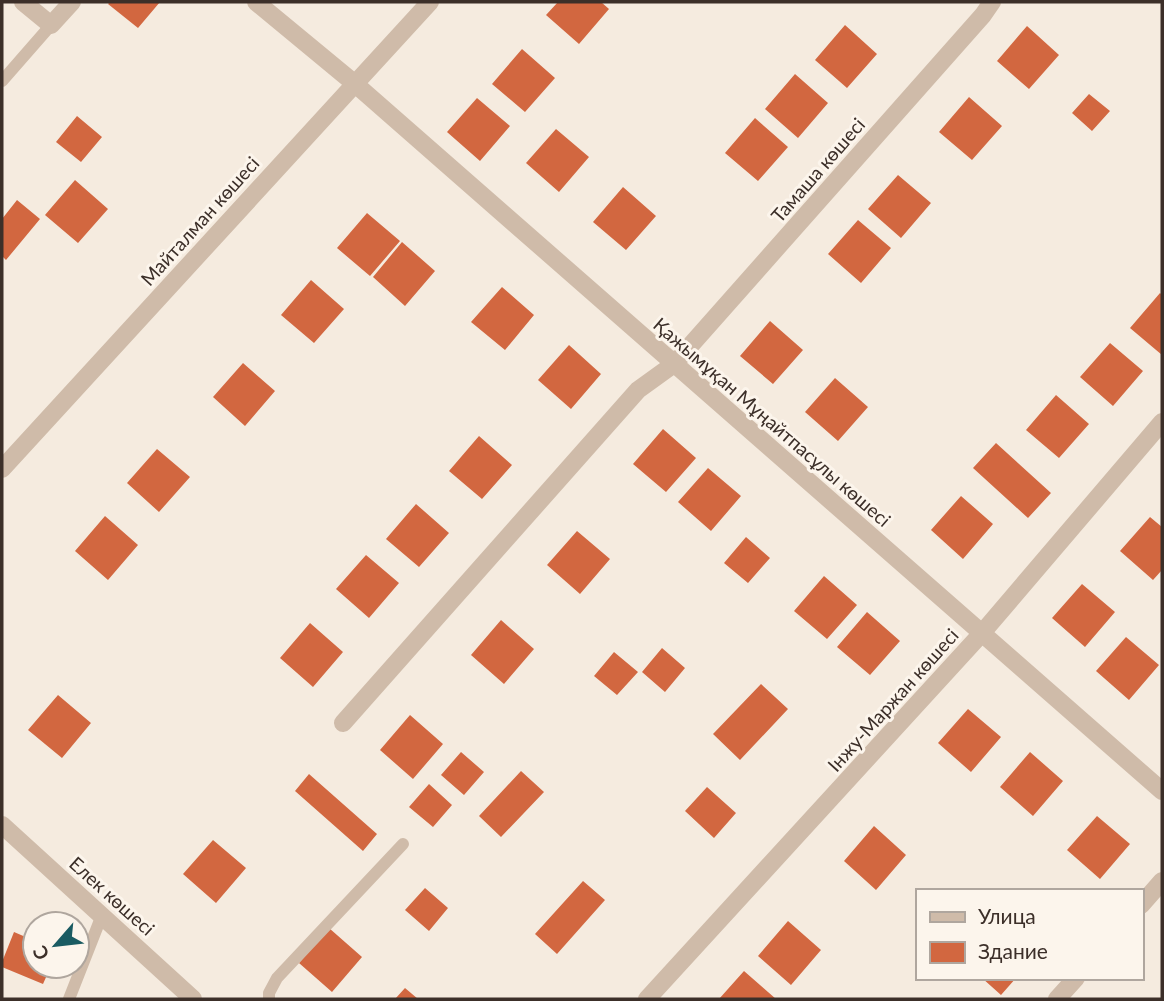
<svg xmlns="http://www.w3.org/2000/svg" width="1164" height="1001" viewBox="0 0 1164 1001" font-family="Lato,sans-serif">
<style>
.building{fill:#d26740}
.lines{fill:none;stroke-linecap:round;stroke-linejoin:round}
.service{stroke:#cfbba9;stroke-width:12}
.minor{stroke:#cfbba9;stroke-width:18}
.labels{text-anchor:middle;stroke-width:6;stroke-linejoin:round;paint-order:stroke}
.street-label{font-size:19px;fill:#3c2f29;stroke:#fcf5ec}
</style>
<rect width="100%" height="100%" fill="#f5ebdf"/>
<path class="building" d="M110,2H160L138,28L108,4Z
M558,2H601L609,9L579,44L546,15Z
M845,25L877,54L847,88L815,60Z
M1027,26L1059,55L1029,89L997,61Z
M522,49L555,78L525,112L492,84Z
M795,74L828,103L798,138L765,109Z
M1089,94L1110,111L1092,131L1072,113Z
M969,97L1002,126L972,160L939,132Z
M477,98L510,126L480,161L447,132Z
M77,116L102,137L81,162L56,142Z
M755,118L788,147L758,181L725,153Z
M556,129L589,157L559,192L526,163Z
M898,175L931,203L901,238L868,209Z
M75,180L108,209L78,243L45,215Z
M623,187L656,216L626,250L593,222Z
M17,200L40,219L6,260L2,256V219Z
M367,213L400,241L370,276L337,248Z
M858,220L891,248L861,283L828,254Z
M402,242L435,271L405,306L373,277Z
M311,280L344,309L314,343L281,315Z
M502,287L534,315L505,350L471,322Z
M1160,293L1162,295V355L1130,328Z
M770,321L803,350L773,384L740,356Z
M1110,343L1143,371L1113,406L1080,377Z
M569,345L601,374L571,409L538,380Z
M243,363L275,391L245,426L213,397Z
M835,378L868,407L838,441L805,412Z
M1056,395L1089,424L1059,458L1026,430Z
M663,429L696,458L666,492L633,464Z
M479,436L512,465L482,499L449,471Z
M996,443L1051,493L1028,518L973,468Z
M157,449L190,477L159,512L127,483Z
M708,468L741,496L711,531L678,502Z
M961,496L993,524L963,559L931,530Z
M416,504L449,533L419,567L386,539Z
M105,516L138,545L108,580L75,551Z
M1150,517L1162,527V570L1153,580L1120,551Z
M577,531L610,559L580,594L547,565Z
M746,537L770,558L748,583L724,563Z
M366,555L399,583L369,618L336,589Z
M824,576L857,605L827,639L794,611Z
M1082,584L1115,612L1085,647L1052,618Z
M867,612L900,641L870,675L837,647Z
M501,620L534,649L504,684L471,655Z
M310,623L343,652L313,687L280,658Z
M1126,637L1159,665L1129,700L1096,671Z
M662,648L685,668L665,692L642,672Z
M614,652L638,672L617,695L594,676Z
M761,684L788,709L740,760L713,734Z
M58,695L91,723L62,758L28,730Z
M968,709L1001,737L971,772L938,743Z
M410,715L443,744L413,779L380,750Z
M461,752L484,772L464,795L441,775Z
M1030,752L1063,781L1033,816L1000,787Z
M521,771L544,792L501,837L479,816Z
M309,774L377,834L363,851L295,791Z
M429,784L452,805L433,827L409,807Z
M707,787L736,813L714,838L685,811Z
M1097,816L1130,844L1100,879L1067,850Z
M874,826L906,855L876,890L844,861Z
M213,840L246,868L216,903L183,874Z
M583,881L605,900L557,954L535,934Z
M425,888L448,908L429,931L405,910Z
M788,921L821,950L791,985L758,956Z
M329,928L362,957L332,992L299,963Z
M14,932L35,941V966H51L43,984L2,967V962Z
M744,971L776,999H719Z
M982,978H1016L1001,995Z
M405,988L418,999H395Z"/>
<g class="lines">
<path class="service" d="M2,81L51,25
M69,999L102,915
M269,999V993L277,978L403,844"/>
<path class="minor" d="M23,2L51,25L72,2
M256,2L354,83L1162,791
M2,469L430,2
M343,723L638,390L674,364L983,15L992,2
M2,825L193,999
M1141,905L1162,881
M647,999L982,633L1162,422
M1057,999L1076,978"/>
</g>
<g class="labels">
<g class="street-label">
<text transform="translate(818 170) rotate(-49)" y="7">Тамаша көшесі</text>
<text transform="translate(200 221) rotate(-48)" y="7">Майталман көшесі</text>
<text transform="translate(772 422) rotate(41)" y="7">Қажымұқан Мұңайтпасұлы көшесі</text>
<text transform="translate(893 700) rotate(-48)" y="7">Інжу-Маржан көшесі</text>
<text transform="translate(112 896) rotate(42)" y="7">Елек көшесі</text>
</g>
</g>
<rect width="1164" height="1001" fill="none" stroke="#3c2f29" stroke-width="7"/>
<rect x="916" y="889" width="228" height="91" fill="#fcf5ec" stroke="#afa69e" stroke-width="2"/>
<rect x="930" y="912" width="35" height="10" fill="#cfbba9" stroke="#afa69e" stroke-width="2"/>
<text x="978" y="924" font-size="21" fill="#3c2f29">Улица</text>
<rect x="930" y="942" width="35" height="21" fill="#d26740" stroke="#afa69e" stroke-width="2"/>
<text x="978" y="959" font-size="21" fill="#3c2f29">Здание</text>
<g transform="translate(56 945) rotate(242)"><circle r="33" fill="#fcf5ec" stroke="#afa69e" stroke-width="2"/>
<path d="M0-5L12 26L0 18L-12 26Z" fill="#1a5b62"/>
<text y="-10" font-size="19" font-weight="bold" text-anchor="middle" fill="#3c2f29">С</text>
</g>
</svg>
